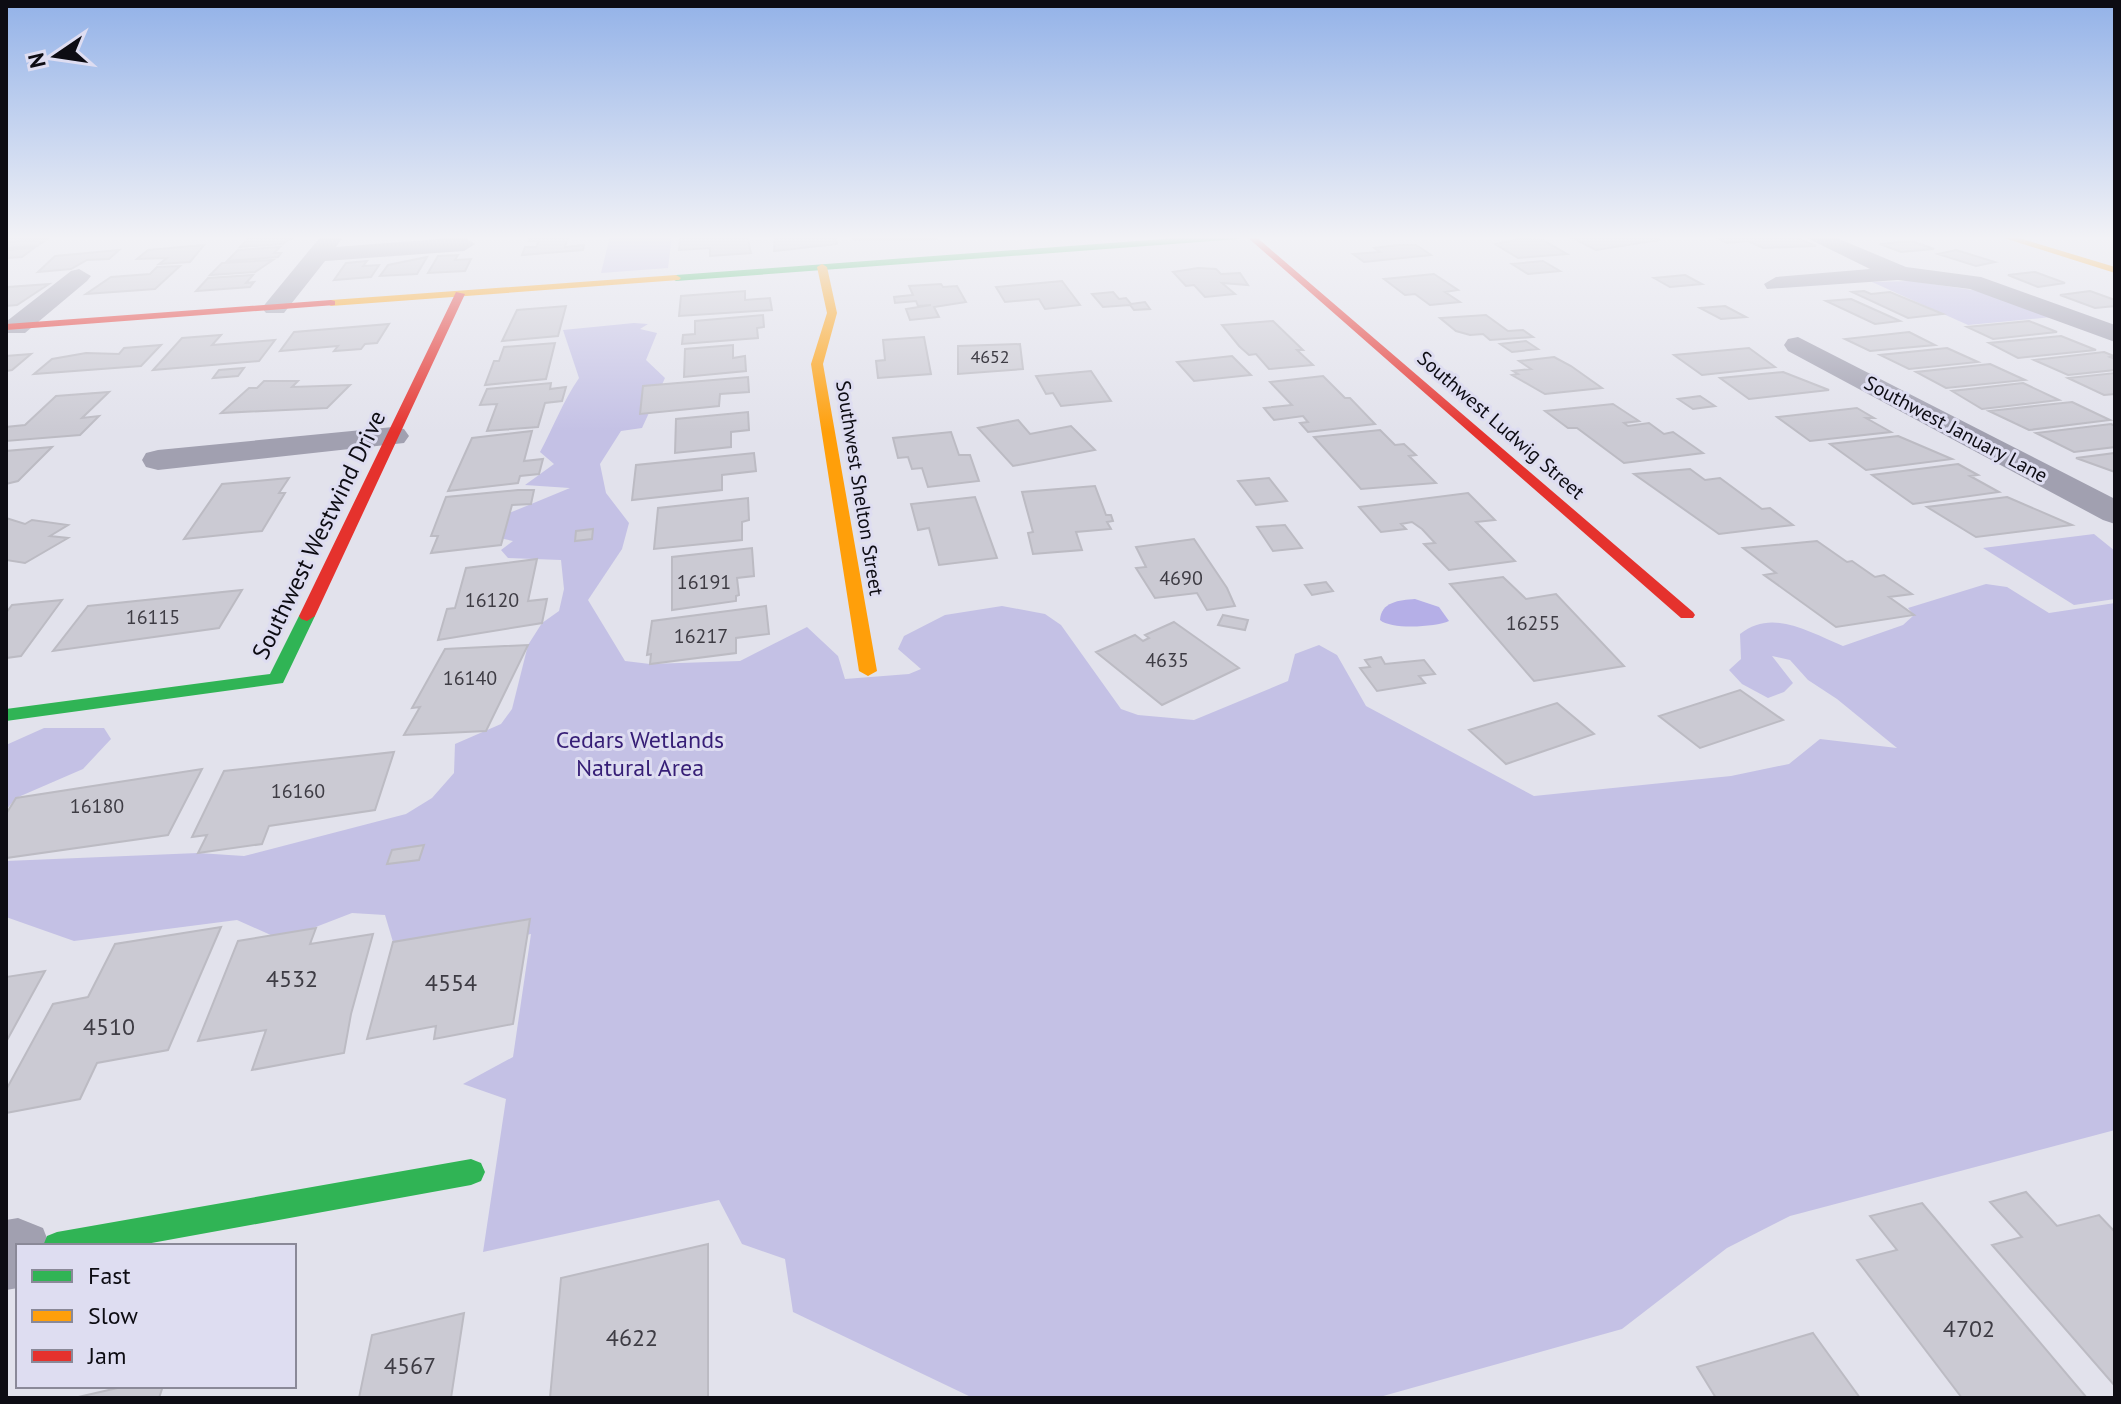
<svg xmlns="http://www.w3.org/2000/svg" width="2121" height="1404" viewBox="0 0 2121 1404" font-family="'PT Sans',sans-serif">
<style>
.green{fill:#c4c1e5}
.water{fill:#b5afe7}
.building{fill:#cbcad3;stroke:#bcbbc3;stroke-width:2}
.lines{fill:none;stroke-linecap:round;stroke-linejoin:round}
.street{fill:#a1a0b0;fill-rule:evenodd}
.fast{fill:#30b455;fill-rule:evenodd}
.slow{fill:#ff9f0a;fill-rule:evenodd}
.jam{fill:#e5322d;fill-rule:evenodd}
.labels{text-anchor:middle;stroke-width:6;stroke-linejoin:round;paint-order:stroke}
.far-number-label{font-size:18px;fill:#3e3c44}
.far-street-label{font-size:20px;fill:#0d0c13;stroke:#deddf1}
.number-label{font-size:20px;fill:#3e3c44}
.street-label{font-size:24px;fill:#0d0c13;stroke:#deddf1}
.park-label{font-size:24px;fill:#361e76;stroke:#deddf1}
.near-number-label{font-size:24px;fill:#3e3c44}
</style>
<rect width="100%" height="100%" fill="#e2e2ec"/>
<path class="green" d="M610,236H672L668,268L601,273Z
M1912,281L1979,291L2052,317L1968,325L1872,282Z
M634,323L648,324L640,329L657,333L646,360L665,378L642,428L621,431L600,464L606,493L629,523L622,549L588,600L625,661L650,664L740,661L807,627L838,656L845,679L909,674L921,669L898,649L904,636L945,615L1002,606L1045,614L1061,625L1121,709L1138,715L1194,720L1288,681L1295,654L1319,645L1337,655L1366,706L1534,796L1731,776L1789,764L1820,739L1897,748L1837,699L1808,680L1790,660L1772,656L1793,683L1784,692L1768,698L1742,684L1729,670L1741,659L1740,634C1772,608 1809,632 1843,646L1903,625L1914,615L1908,608L1986,584L2007,587L2049,613L2115,603V1130L1790,1216L1727,1248L1622,1329L1376,1398H973L793,1312L785,1259L742,1244L719,1200L483,1252L506,1099L463,1084L513,1057L531,934L411,957L393,942L385,915L352,913L282,940L237,920L74,941L6,917V861L198,853L244,856L406,814L432,798L454,773L455,744L501,724L512,709L528,645L542,623L559,611L564,589L561,560L508,558L501,550L513,541L495,537L490,521L570,488L525,485L554,464L540,452C554,426 562,403 579,378L563,330Z
M2094,534L2115,551V599L2074,605L1983,548Z
M44,728H104L111,739L83,769L16,798L6,810V745Z"/>
<path class="water" d="M1415,599L1439,607L1449,621C1436,627 1391,630 1380,620C1381,602 1399,600 1415,599Z"/>
<path class="building" d="M6,236H52L47,239L6,242Z
M251,236H296L282,244L240,247Z
M530,236H583L568,237L565,247L584,245L583,250L522,255L525,247H536L539,241H528Z
M747,236L751,253L710,256V248L679,250L680,238Z
M775,236H835L837,244L774,251Z
M853,236H934L936,239L854,240Z
M1569,236H1650L1659,240L1596,250Z
M1713,236H1793L1816,246L1763,248L1748,241L1727,243Z
M47,239L37,246L6,248V242Z
M1521,239L1543,240L1567,254L1518,258L1495,244Z
M1912,241L1934,249L1901,252L1880,244Z
M204,245L190,262L159,264L167,258L137,259L148,250Z
M1398,245H1416L1431,255L1364,262L1353,254L1380,252L1374,248Z
M280,247L274,253H281L278,257L227,261L238,250Z
M34,248L22,257L6,258V250Z
M119,250L109,259L87,260L71,269L38,272L55,256Z
M1956,250L1995,262L1976,266L1938,254Z
M458,255L455,260L471,259L465,271L428,273L438,256Z
M427,257L417,274L380,276L388,265Z
M273,260L255,272L210,275L222,263Z
M367,261L363,266L379,265L371,277L334,280L346,263Z
M1543,261L1560,271L1528,274L1512,264Z
M180,266L155,289L86,294L111,277L150,274L157,267Z
M1198,268L1216,269L1221,274L1240,273L1248,285L1222,283L1235,294L1205,297L1194,285L1186,286L1173,272Z
M2035,272L2065,283L2038,287L2008,275Z
M1434,274L1458,290L1445,292L1460,302L1430,305L1415,294L1405,295L1384,279Z
M253,275L246,283L254,282L250,287L196,291L208,278Z
M1685,275L1702,284L1670,287L1654,278Z
M1062,281L1080,305L1045,309L1039,299L1005,302L996,287Z
M49,284L17,305L6,306L8,287Z
M941,284L943,287L957,286L966,302L934,307L939,317L910,320L906,309L931,305L918,306L916,301L895,303L894,297L913,295L909,286Z
M745,291V300L770,298L772,310L679,316L681,296Z
M1864,291L1871,294L1890,292L1943,314L1908,318L1852,292Z
M2090,291L2115,300V306L2095,308L2060,295Z
M1113,292L1119,299L1126,298L1131,304L1145,302L1150,309L1134,310L1130,305L1103,307L1092,294Z
M1851,299L1900,321L1875,324L1826,301Z
M566,306L558,336L502,341L517,310Z
M1725,306L1746,317L1721,319L1700,308Z
M763,315L764,327L757,328L758,338L682,344L683,335L695,334V321Z
M1486,315L1508,331L1523,330L1533,337L1490,340L1483,334L1470,335L1456,331L1440,318Z
M1273,321L1303,350H1297L1313,365L1269,369L1256,354L1249,355L1239,346L1222,325Z
M2029,321L2057,332L1993,339L1967,327Z
M389,324L377,343L365,344L361,349L334,351L338,346L280,351L294,332Z
M1909,332L1935,345L1870,351L1845,339Z
M221,335L212,345L275,340L259,361L153,370L182,338Z
M2061,336L2096,350L2018,358L1989,343Z
M924,337L931,374L878,378L876,361L885,360L883,340Z
M1526,341L1538,349L1512,352L1500,344Z
M555,343L546,379L485,385L494,361H499L504,347Z
M1020,344L1023,369L958,374V346Z
M161,345L141,366L34,374L52,359L86,353L119,354L124,348Z
M733,345V358L745,356L746,371L684,377L685,349Z
M1749,348L1775,367L1702,375L1674,355Z
M1947,348L1978,362L1909,369L1880,355Z
M2104,352L2114,356L2110,357L2115,359V370L2068,375L2034,360Z
M31,354L12,370L6,371V356Z
M1232,356L1251,375L1194,381L1177,362Z
M1554,357L1571,366L1602,388L1545,394L1512,375L1518,374L1513,371L1531,369L1519,361Z
M1990,364L2025,380L1946,388L1916,372Z
M244,368L238,376L213,378L219,370Z
M1091,371L1111,401L1061,406L1053,393L1046,394L1036,376Z
M1783,372L1829,390L1749,399L1720,378Z
M2115,373V394L2104,395L2068,378Z
M1323,376L1345,398H1350L1375,424L1308,432L1300,423L1308,422L1303,416L1274,420L1264,408L1292,405L1270,382Z
M748,377L749,392L720,394L719,406L640,414L643,386Z
M264,381H298L292,387L350,385L327,408L221,413L249,388H257Z
M551,383L550,389L566,387L562,401L545,403L538,427L487,431L497,404L480,405L487,389Z
M2023,383L2059,400L1982,409L1952,391Z
M109,392L82,418L99,416L80,435L6,441V427L25,425L56,396Z
M1700,396L1715,406L1693,409L1678,399Z
M2072,402L2110,420L2029,430L1989,411Z
M1613,404L1639,421L1624,423L1628,426L1649,423L1664,434L1673,432L1703,453L1624,463L1577,428H1568L1545,411Z
M1857,408L1874,418H1866L1891,432L1810,441L1777,417Z
M748,412L749,430L731,432V447L675,453L676,419Z
M1018,420L1030,434L1071,426L1095,450L1013,466L978,428Z
M2111,424L2115,426V447L2074,452L2036,433Z
M1380,430L1395,445L1404,444L1416,455L1409,456L1436,483L1361,489L1314,437Z
M532,431L524,461L543,459L539,474L520,476L518,483L448,491L472,438Z
M951,432L959,455H970L979,481L928,487L922,468L912,469L908,457L898,458L893,438Z
M1898,436L1952,459L1866,470L1830,444Z
M52,447L18,481L6,484V451Z
M754,453L756,471L722,475V490L632,500L636,465Z
M2115,453V472L2076,458Z
M1958,464L1978,475L1970,476L1999,492L1913,504L1872,475Z
M1690,469L1705,480L1720,478L1762,509L1770,508L1793,525L1719,534L1634,474Z
M289,478L279,493H285L262,531L184,539L222,484Z
M1269,478L1287,501L1256,505L1238,481Z
M1095,486L1106,515H1111L1113,521L1107,522L1111,529L1076,532L1082,550L1033,554L1028,533L1033,532L1022,492Z
M518,490H534L531,504L512,505L501,545L431,553L438,536H431L446,497Z
M1468,493L1495,520L1476,522L1515,561L1449,570L1424,544L1435,543L1422,529L1412,522L1401,524L1406,529L1381,532L1359,507Z
M975,497L997,558L939,565L929,528L918,530L911,504Z
M2007,497L2072,525L1976,537L1927,507Z
M748,498L749,520L742,522V540L654,549L658,508Z
M6,518L25,524L32,520L68,525L50,536L68,538L25,563L6,560Z
M1285,525L1302,548L1273,551L1257,527Z
M593,529L592,539L575,541L576,531Z
M1194,539L1227,588L1235,606L1207,610L1197,593L1155,598L1136,568L1146,567L1136,547Z
M1817,541L1847,562L1852,561L1875,577L1884,575L1912,594L1889,597L1914,615L1836,627L1764,575L1776,573L1743,548Z
M752,548L754,576L737,578L739,595L736,596V601L672,610V557Z
M537,559L528,601L547,599L542,623L438,640L447,609L455,608L466,568Z
M1503,577L1526,599L1556,594L1624,666L1534,681L1450,584Z
M1326,582L1333,591L1312,595L1305,585Z
M242,590L219,628L53,651L88,606Z
M62,600L21,656L6,658V613L12,605Z
M766,606L769,634L736,638V653L650,664L651,654L647,655L652,621Z
M1223,615L1248,620L1245,630L1218,625Z
M1174,622L1239,668L1162,705L1096,652L1135,635L1143,641L1149,638L1145,635Z
M528,645L486,731L404,735L420,707L412,708L445,649Z
M1381,657L1385,664L1424,660L1435,674L1419,676L1425,683L1377,691L1360,668L1370,667L1365,660Z
M1740,690L1783,720L1700,748L1659,716Z
M1557,703L1594,734L1506,764L1469,730Z
M394,752L375,810L269,826L262,844L198,853L207,835L192,837L224,771Z
M202,769L168,835L6,858V814L16,798Z
M424,845L419,860L387,864L392,850Z
M530,919L513,1024L434,1039L436,1026L367,1039L393,942Z
M221,927L168,1050L97,1063L80,1099L6,1113V1090L53,1004L88,997L115,944Z
M316,928L310,944L373,934L351,1014L344,1053L252,1070L266,1030L198,1041L238,941Z
M45,971L6,1042V977Z
M2026,1192L2057,1226L2099,1215L2115,1232V1386L1992,1245L2022,1237L1990,1202Z
M1922,1203L2087,1398H1962L1857,1260L1897,1250L1870,1216Z
M708,1244V1398H550L561,1278Z
M464,1313L451,1398H359L372,1335Z
M1813,1333L1860,1398H1716L1697,1367Z
M126,1386H163L159,1398H74Z"/>
<g class="lines">
<path class="street" d="M321,236H344L336,247L464,237L475,244L464,251L325,261L284,313H266L262,308L266,303Z
M1803,236H1832L1906,267L1981,277L2115,325V342L1970,289L1898,280L1767,289L1764,284L1776,277L1870,269Z
M79,269L91,276L87,281L25,333H7V321L71,271Z
M1798,337L2115,499V524L2103,520L1788,351L1784,345L1788,339Z
M393,427L404,429L409,436L404,443L158,470L146,467L142,460L146,453L158,450Z
M18,1218L43,1228L50,1246H18V1288L6,1290V1220Z"/>
<path class="fast" d="M1204,236H1244L1239,239L676,281L671,278L676,275Z
M307,611L315,616L283,683L6,721V709L270,674L299,616Z
M471,1159L481,1163L485,1172L481,1181L471,1185L135,1246H43L47,1236L57,1232Z"/>
<path class="slow" d="M1998,236H2012L2115,267V273Z
M822,264L827,267L837,313L823,364L877,671L868,676L859,671L811,364L827,313L817,267Z
M676,275L681,278L679,280L331,306L326,303L331,300Z"/>
<path class="jam" d="M1246,236H1255L1693,612L1695,615L1693,618H1681Z
M456,292L465,294L315,616L307,621L301,619L299,616Z
M331,300L335,301V305L6,330V324Z"/>
</g>
<linearGradient id="sky" x2="0" y2="1"><stop stop-color="#93b2e8"/><stop offset="0.55" stop-color="#f2f2f6"/><stop offset="1" stop-color="#f2f2f6" stop-opacity="0"/></linearGradient>
<rect width="2121" height="432" fill="url(#sky)"/>
<g class="labels">
<g class="far-number-label">
<text x="990" y="363">4652</text>
</g>
<g class="far-street-label">
<text transform="translate(1501 425) rotate(41)" y="7">Southwest Ludwig Street</text>
<text transform="translate(1956 429) rotate(28)" y="7">Southwest January Lane</text>
<text transform="translate(860 488) rotate(81)" y="7">Southwest Shelton Street</text>
</g>
<g class="number-label">
<text x="1181" y="585">4690</text>
<text x="704" y="589">16191</text>
<text x="492" y="607">16120</text>
<text x="153" y="624">16115</text>
<text x="1533" y="630">16255</text>
<text x="701" y="643">16217</text>
<text x="1167" y="667">4635</text>
<text x="470" y="685">16140</text>
<text x="298" y="798">16160</text>
<text x="97" y="813">16180</text>
</g>
<g class="street-label">
<text transform="translate(319 535) rotate(-64)" y="8">Southwest Westwind Drive</text>
</g>
<g class="park-label">
<text x="640" y="748">Cedars Wetlands<tspan x="640" dy="28">Natural Area</tspan></text>
</g>
<g class="near-number-label">
<text x="292" y="987">4532</text>
<text x="451" y="991">4554</text>
<text x="109" y="1035">4510</text>
<text x="1969" y="1337">4702</text>
<text x="632" y="1346">4622</text>
<text x="410" y="1374">4567</text>
</g>
</g>
<rect width="2121" height="1404" fill="none" stroke="#0d0c13" stroke-width="16"/>
<rect x="16" y="1244" width="280" height="144" fill="#deddf1" stroke="#8a8998" stroke-width="2"/>
<rect x="32" y="1270" width="40" height="12" fill="#30b455" stroke="#8a8998" stroke-width="2"/>
<text x="88" y="1284" font-size="24" fill="#0d0c13">Fast</text>
<rect x="32" y="1310" width="40" height="12" fill="#ff9f0a" stroke="#8a8998" stroke-width="2"/>
<text x="88" y="1324" font-size="24" fill="#0d0c13">Slow</text>
<rect x="32" y="1350" width="40" height="12" fill="#e5322d" stroke="#8a8998" stroke-width="2"/>
<text x="88" y="1364" font-size="24" fill="#0d0c13">Jam</text>
<g transform="translate(56 56) rotate(257)" stroke="#deddf1" stroke-width="6" paint-order="stroke">
<path d="M0-6L14 30L0 20L-14 30Z" fill="#0d0c13"/>
<text y="-12" font-size="22" font-weight="bold" text-anchor="middle" fill="#0d0c13">N</text>
</g>
</svg>
